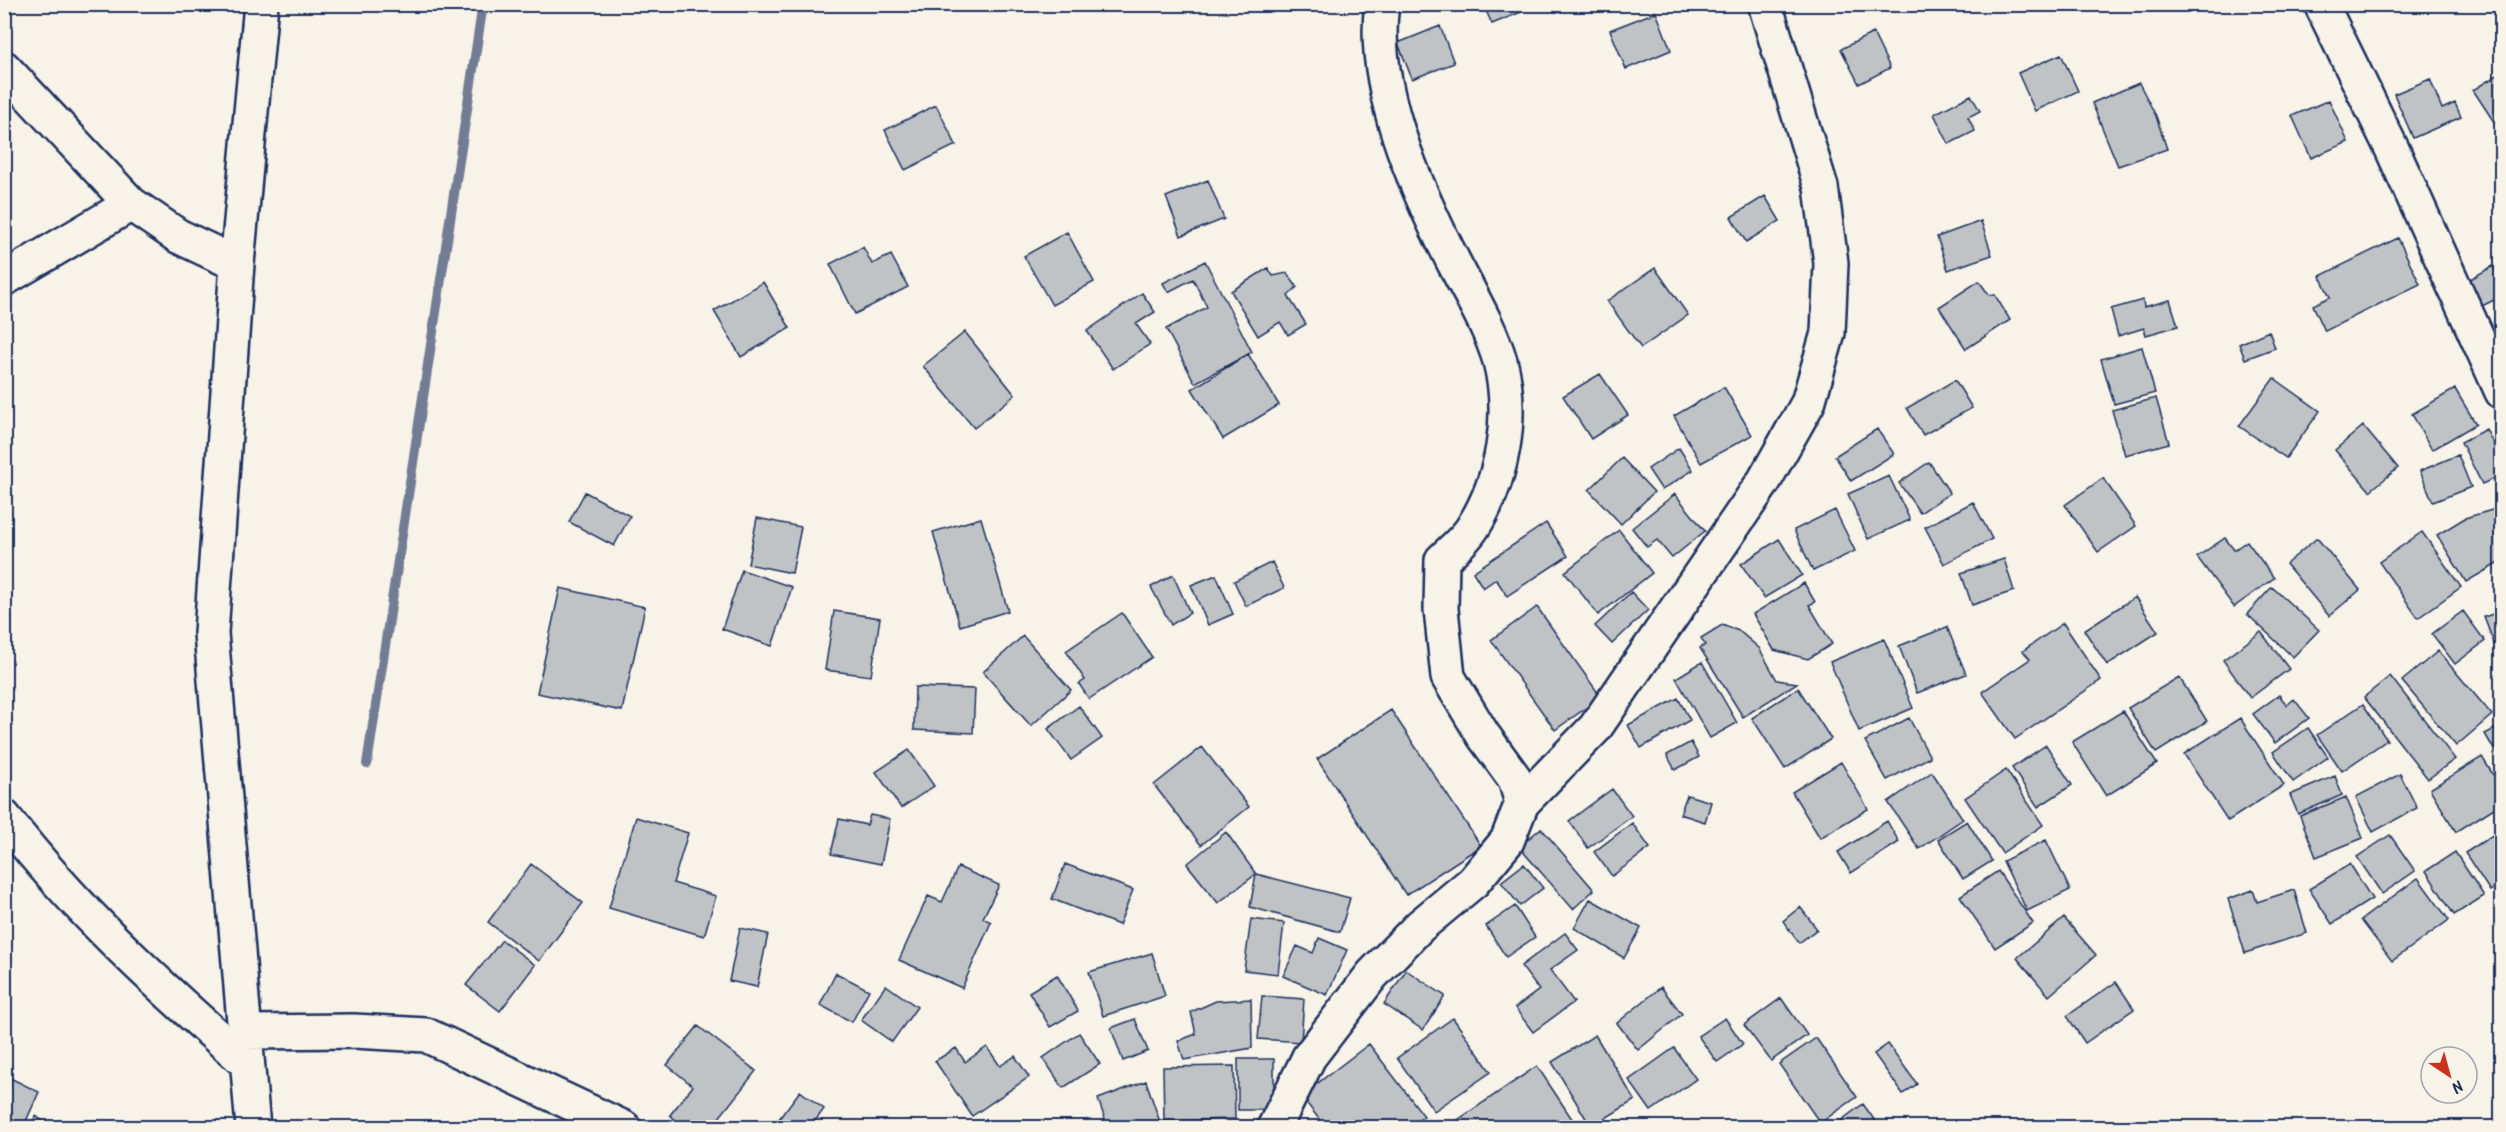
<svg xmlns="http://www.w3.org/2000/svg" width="2506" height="1132" viewBox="0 0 2506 1132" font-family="Kalam,sans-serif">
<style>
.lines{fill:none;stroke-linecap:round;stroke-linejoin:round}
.stream{stroke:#727c95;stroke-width:10}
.building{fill:#c0c3c5;stroke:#1b2f5e;stroke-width:1.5}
.street-casing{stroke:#1b2f5e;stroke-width:38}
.street{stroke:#f7f3e8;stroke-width:33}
</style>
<rect width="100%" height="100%" fill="#f7f3e8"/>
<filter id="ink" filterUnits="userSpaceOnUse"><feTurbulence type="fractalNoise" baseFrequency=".0167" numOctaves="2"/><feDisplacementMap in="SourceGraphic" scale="12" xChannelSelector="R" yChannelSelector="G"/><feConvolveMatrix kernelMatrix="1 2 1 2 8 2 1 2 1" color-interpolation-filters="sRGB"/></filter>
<g filter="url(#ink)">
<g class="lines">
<path class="stream" d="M367,764L483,4"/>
</g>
<path class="building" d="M1483,4H1517L1521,12L1492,24Z
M1656,12L1671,50L1626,69L1610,30Z
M1440,26L1454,63L1412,79L1398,43Z
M1873,33L1890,68L1859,84L1841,49Z
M2061,54L2078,91L2035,111L2018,73Z
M2499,74L2502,78V130L2500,131L2473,90Z
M2430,79L2442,109L2455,103L2461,117L2413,138L2394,94Z
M2139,83L2156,116L2167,149L2118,166L2092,103Z
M1971,95L1980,111L1968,117L1975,131L1949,144L1934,114Z
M2329,100L2348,142L2311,158L2292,116Z
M936,105L956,145L905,170L885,130Z
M1208,180L1224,219L1181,236L1166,197Z
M1765,196L1780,221L1746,242L1731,217Z
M1981,221L1992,255L1948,270L1937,237Z
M1067,232L1094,282L1052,305L1024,256Z
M2398,238L2420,284L2325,331L2313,305L2330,297L2320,276Z
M863,247L872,264L891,255L908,287L855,314L830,264Z
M1205,261L1252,352L1195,383L1166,329L1207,307L1193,279L1168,292L1163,283Z
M2493,266L2502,282V296L2482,306L2467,281Z
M1268,268L1273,276L1287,273L1297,287L1288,296L1306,324L1288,335L1280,322L1258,336L1231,291Z
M1655,268L1688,315L1641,348L1607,301Z
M1979,281L1989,295H1995L2010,320L1966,349L1939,307Z
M763,282L790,328L741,357L714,311Z
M1142,293L1155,312L1136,324L1150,344L1113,369L1087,331Z
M2143,300L2144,307L2170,300L2178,326L2146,335L2144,328L2118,336L2111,309Z
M2269,331L2275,348L2245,359L2239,344Z
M965,332L1015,395L974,428L923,366Z
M2142,347L2155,393L2114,404L2101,359Z
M1248,354L1279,405L1223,439L1192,389Z
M1600,374L1628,415L1591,439L1563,396Z
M2274,378L2320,411L2286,458L2239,426Z
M1955,380L1972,408L1923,435L1907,408Z
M1724,387L1752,435L1701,463L1674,416Z
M2455,389L2476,424L2432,450L2412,414Z
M2156,398L2169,443L2125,455L2112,410Z
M2363,426L2398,468L2370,491L2335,450Z
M1877,429L1894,454L1851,481L1835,456Z
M2486,429L2502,462V475L2482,484L2461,442Z
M1679,448L1693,470L1662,490L1648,469Z
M2458,455L2471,487L2433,502L2420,471Z
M1622,458L1654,492L1621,524L1589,490Z
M1929,462L1950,493L1920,513L1899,483Z
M1889,476L1910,520L1868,539L1848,494Z
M2103,478L2136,526L2098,552L2065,505Z
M585,492L630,516L614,546L569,522Z
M1675,494L1705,531L1672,558L1657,540L1647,547L1632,528Z
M1973,502L1992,539L1944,564L1925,527Z
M2502,507V561L2466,582L2437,535L2465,518Z
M1835,510L1855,551L1813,571L1794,530Z
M757,518L801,527L792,573L748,564Z
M981,518L1008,611L960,626L933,532Z
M1546,523L1568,556L1507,596L1496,579L1483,588L1473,572Z
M1619,530L1652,573L1598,615L1565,572Z
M2422,532L2461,587L2418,618L2379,562Z
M2225,538L2234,550L2247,541L2274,578L2234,607L2197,557Z
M2317,538L2360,590L2329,616L2286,564Z
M1779,539L1802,575L1764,598L1741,564Z
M2004,559L2014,591L1972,605L1961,573Z
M1272,562L1284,588L1246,606L1234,581Z
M742,570L792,587L772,646L722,629Z
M1173,575L1190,613L1171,625L1151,587Z
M1216,575L1233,614L1208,625L1191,585Z
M1804,583L1815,602L1809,605L1832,644L1808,659L1774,650L1753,614Z
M2272,587L2319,630L2293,657L2247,614Z
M560,588L645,607L622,711L537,693Z
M1631,592L1648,610L1612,644L1595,626Z
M2135,597L2158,632L2107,665L2084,630Z
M1537,607L1601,697L1555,730L1491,640Z
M834,611L880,618L871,676L825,670Z
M2463,611L2485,641L2455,664L2432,634Z
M2502,611V662H2501L2484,617Z
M1122,613L1152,657L1089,699L1079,684L1085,680L1066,651Z
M2063,623L2101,680L2015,739L1982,692L2030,659L2023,651Z
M1722,625L1739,631L1759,648L1777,680L1797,683L1743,717L1700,648L1705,645L1701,638Z
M1947,627L1966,674L1917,693L1899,646Z
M2261,632L2289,669L2250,698L2223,660Z
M1023,636L1071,690L1031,726L983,672Z
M1884,639L1913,708L1859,731L1830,662Z
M2438,651L2492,715L2456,746L2402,681Z
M1702,662L1737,723L1710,738L1676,678Z
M2390,676L2455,759L2428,779L2364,697Z
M2179,677L2207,721L2156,753L2128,708Z
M915,687L975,689L973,733L914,730Z
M1798,688L1831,739L1785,769L1752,718Z
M2279,695L2287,705L2294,699L2309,718L2275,743L2253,714Z
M1678,698L1690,720L1641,748L1628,725Z
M2363,704L2387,740L2342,771L2317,735Z
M1079,706L1102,738L1071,760L1048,729Z
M1391,710L1481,846L1406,895L1317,759Z
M2123,711L2157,764L2106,796L2072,742Z
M1909,718L1930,757L1887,780L1865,741Z
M2240,718L2284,785L2228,821L2184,754Z
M2502,725V754L2498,756L2485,734Z
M2308,728L2328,757L2293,782L2273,752Z
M1691,742L1699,757L1675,770L1667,755Z
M2046,745L2072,785L2038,807L2012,768Z
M1202,747L1249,807L1201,845L1154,785Z
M909,750L934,786L901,808L876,772Z
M2482,757L2502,789V803L2456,832L2430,789Z
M1841,762L1868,809L1820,838L1792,792Z
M2006,770L2043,825L2002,853L1965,798Z
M1932,772L1963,819L1919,849L1888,802Z
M2400,774L2417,808L2373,832L2356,797Z
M2335,776L2342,795L2298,814L2290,795Z
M1612,789L1632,816L1588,848L1569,821Z
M1687,795L1711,802L1705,822L1680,814Z
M2346,797L2363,838L2316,857L2300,816Z
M870,815L890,819L881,864L831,854L839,819L867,825Z
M636,817L688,833L673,883L716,896L704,936L609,908Z
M1887,821L1899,842L1851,873L1838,852Z
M1967,821L1992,861L1963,879L1938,839Z
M1632,823L1650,848L1612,876L1594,852Z
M1541,828L1594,890L1573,909L1519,847Z
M2502,829V883L2490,891L2465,853Z
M1226,832L1256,874L1218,903L1187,864Z
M2390,835L2415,871L2382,894L2357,857Z
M2046,840L2070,890L2027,911L2003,861Z
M2455,852L2484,896L2454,915L2426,871Z
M531,864L583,903L539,961L488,922Z
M1065,864L1133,890L1119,925L1052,899Z
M1524,864L1543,888L1520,906L1501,882Z
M2350,864L2372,899L2332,924L2309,889Z
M958,867L999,885L983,918L991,922L962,988L899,960L928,896L942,902Z
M1998,871L2033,923L1995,948L1960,896Z
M1256,874L1350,898L1340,932L1250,907Z
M2418,878L2449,920L2392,961L2361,920Z
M2253,890L2257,902L2294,890L2307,933L2245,953L2228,899Z
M1590,899L1641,928L1624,958L1574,928Z
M1515,906L1535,937L1506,957L1486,926Z
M1800,907L1817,929L1799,943L1783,921Z
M2064,918L2096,955L2049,996L2017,958Z
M1251,919L1284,923L1278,974L1244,970Z
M740,928L768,934L757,987L729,981Z
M1565,933L1578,950L1550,970L1574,1002L1533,1032L1515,1008L1539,990L1521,966Z
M1319,938L1347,950L1327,995L1283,976L1297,946L1313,953Z
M502,940L535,965L500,1011L466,985Z
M1152,953L1165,996L1103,1016L1089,972Z
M1406,970L1445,996L1423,1030L1384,1004Z
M836,973L869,990L852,1022L820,1005Z
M1057,975L1078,1011L1050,1027L1029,992Z
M2116,982L2134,1009L2085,1043L2067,1016Z
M886,985L917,1007L892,1042L861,1020Z
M1661,987L1682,1014L1638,1050L1617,1023Z
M1262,996L1304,999L1301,1042L1258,1039Z
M1781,998L1807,1035L1771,1061L1744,1025Z
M1251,999L1252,1048L1184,1060L1178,1041L1196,1034L1191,1012L1216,1001Z
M1453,1018L1491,1072L1434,1111L1397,1058Z
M1725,1018L1743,1044L1717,1062L1698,1036Z
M1135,1019L1148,1051L1123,1061L1111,1028Z
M698,1026L756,1071L711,1128H685L670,1115L693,1086L667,1065Z
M1079,1033L1100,1064L1063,1088L1043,1058Z
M1595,1035L1635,1100L1591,1127L1552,1062Z
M1816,1038L1857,1097L1820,1123L1779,1064Z
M1369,1044L1424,1116L1409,1128H1326L1301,1096Z
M1888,1044L1917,1084L1903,1094L1874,1054Z
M987,1047L1000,1066L1015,1056L1029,1077L972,1116L935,1061L956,1048L965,1062Z
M1674,1048L1696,1079L1651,1111L1629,1080Z
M1238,1059H1274V1110H1238Z
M1234,1066L1235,1119L1164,1121L1163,1067Z
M1537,1066L1578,1128H1540L1539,1125L1536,1128H1446Z
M4,1075L39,1092L23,1128L4,1126Z
M1146,1081L1162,1128H1108L1098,1099Z
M800,1091L824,1109L810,1128H772Z
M1863,1104L1880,1128H1831Z
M36,1116L53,1128H28Z"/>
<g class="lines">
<g class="street-casing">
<path id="street" d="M1382,4C1370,86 1417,191 1454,263C1470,294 1490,327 1500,361C1514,415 1503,480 1473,527C1466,539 1452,550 1442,560L1441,609L1448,677L1483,735L1515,779L1522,803
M2321,4L2392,149L2502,392
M4,68L131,204L178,236L237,264
M4,279L131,204
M4,817C75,909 160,987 247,1063
M244,1032L354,1031L426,1035L624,1128
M253,1128L211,633L237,264L261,4
M1274,1128L1309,1057L1372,975L1420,926L1473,882L1507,841L1522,803L1595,728L1764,481L1808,403L1828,333L1831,263L1821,187L1765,4"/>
</g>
<use href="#street" class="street"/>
</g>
</g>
<rect width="2506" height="1132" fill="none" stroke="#f7f3e8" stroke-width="24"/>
<rect x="12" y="12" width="2482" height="1108" fill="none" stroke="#1b2f5e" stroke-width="2" filter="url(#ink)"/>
<g transform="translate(2449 1075) rotate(144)"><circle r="28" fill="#f7f3e8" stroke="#9fa5b1" stroke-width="1.5"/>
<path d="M0-4.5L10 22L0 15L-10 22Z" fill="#c8321e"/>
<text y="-9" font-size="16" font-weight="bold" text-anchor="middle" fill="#1b2f5e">N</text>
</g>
</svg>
